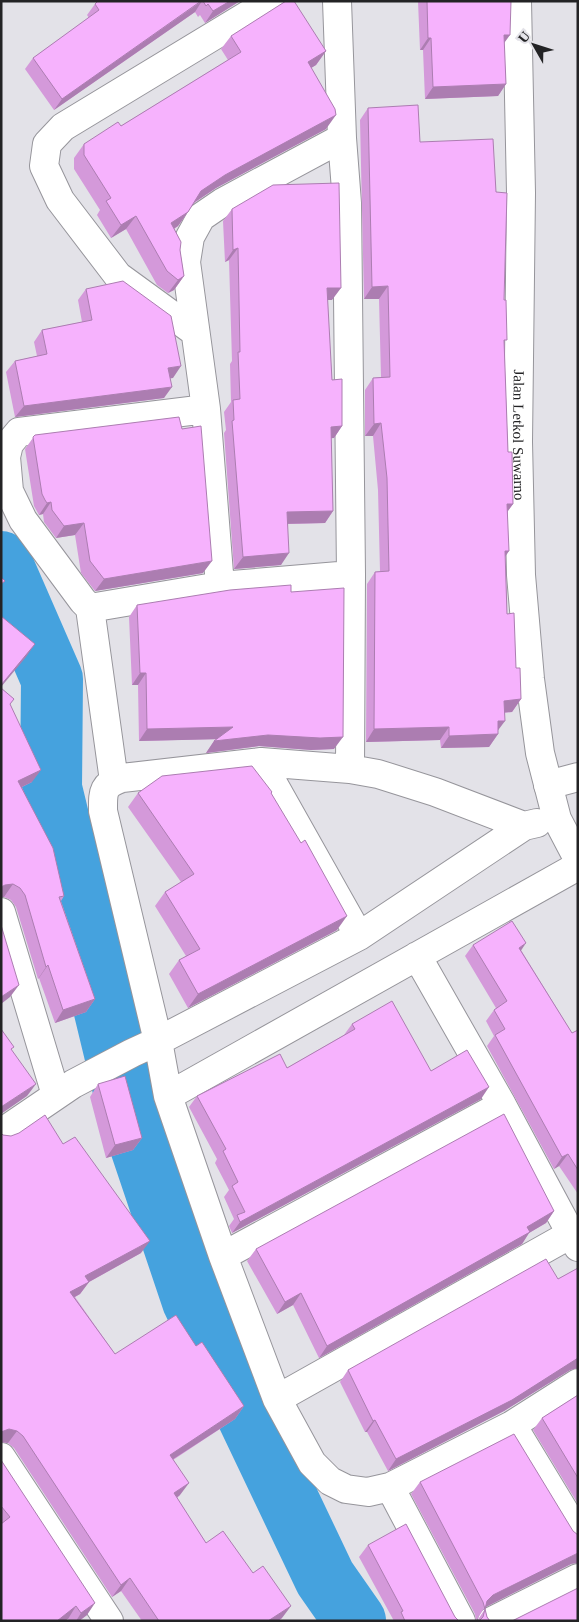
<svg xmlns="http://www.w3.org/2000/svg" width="579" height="1622" viewBox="0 0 579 1622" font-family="Georgia,serif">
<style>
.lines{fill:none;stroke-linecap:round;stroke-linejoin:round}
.river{stroke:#45a2de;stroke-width:62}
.minor-casing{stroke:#96959b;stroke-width:30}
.tertiary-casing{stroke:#96959b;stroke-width:30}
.minor{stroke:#fff;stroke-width:28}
.tertiary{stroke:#fff;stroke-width:28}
.wall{fill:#d499da}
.shaded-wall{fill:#ac7db1}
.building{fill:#f6b2fd;stroke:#ac7db1}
.labels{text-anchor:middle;stroke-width:4;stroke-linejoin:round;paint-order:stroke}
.street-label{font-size:15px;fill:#232325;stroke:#e3e2e8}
</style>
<rect width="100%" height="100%" fill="#e3e2e8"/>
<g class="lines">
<path class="river" d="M1,562L52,679L51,788L129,1111L193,1301L325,1578L355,1621"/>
<g class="minor-casing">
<path id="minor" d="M337,1L342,138L347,203L351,575L350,769
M195,332L118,276L60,200L44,166L47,144L63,127L271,1
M220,586L206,409L186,262L190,237L201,217L223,202L342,138
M90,608L220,586L351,575
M261,762L359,936
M114,781L90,608L83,601L23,520L9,491L6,457L9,444L19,432L206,409
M548,785L578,777
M524,826L435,792L378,774L350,769L261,762L122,778C102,785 103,792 103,811L158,1041L168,1096L223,1256L277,1399L312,1463L330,1481L346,1489L368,1492L390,1487L512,1425L578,1383
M1,912L56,1095
M417,956L502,1105L578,1247
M168,1096L578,866
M1,1133L73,1084L132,1053L158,1041L359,936L524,826L537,823
M223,1256L502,1105
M277,1399L571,1234
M512,1425L578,1534
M1,1457L109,1621
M390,1487L461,1621
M492,1621L578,1578"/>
</g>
<g class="tertiary-casing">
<g id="tertiary">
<path id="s1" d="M517,1L521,193L518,442L521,575L530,679L540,753L557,819L578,859"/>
</g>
</g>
<use href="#minor" class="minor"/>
<use href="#tertiary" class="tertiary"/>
</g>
<path class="wall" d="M98,1H240L205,23L200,15L198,17L195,12L54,110L25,69L33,58L89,18L87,15L95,4Z
M418,1H511L504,43L506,84L498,96L425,99L423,50H420Z
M231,36L326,51L316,65L311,68L326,129L216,188L194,203L178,226L174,229L180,250L184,276L174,290L168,293L157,285L126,229L111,238L97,215L100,210L74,169V158L84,144L121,126L228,60L221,49Z
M368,108L496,192L504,300V343L508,452L513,504L508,511L505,557L507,614L521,699L512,712L504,713L498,730V734L489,747L441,748L440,740L366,742L367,584L375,572L380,571L378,490L373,436H365V390L373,378L381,377L379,299H364L360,120Z
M232,209L332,300H327L332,380L342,426L334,438H331L333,511L325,523L288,524L281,565L234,569L224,433L226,430L224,412L231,402L230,364L232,361L229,260L225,262L223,221Z
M86,289L173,378H170L164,398L15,417L6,372L15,361L37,356L34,342L42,330L82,322L78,300Z
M35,435L203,573L95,591L81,573L75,535L56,538L44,522L43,514L39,515L34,506L25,449Z
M291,592L334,749L311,750L259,746L206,753L214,741L216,739L139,741L138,685H132L129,617L137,605Z
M1,688L14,699L10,704L32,782L22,787L64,896L61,901L95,999L86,1012L55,1023L39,978L38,979L16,907L11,900L4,897Z
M272,792L271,794L337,930L188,1008L169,974L179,960L186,956L155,906L165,892L181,882L128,807L138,793Z
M473,945L521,950L572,1033L578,1030V1194L559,1166L554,1169L487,1046L494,1036L486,1021L494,1010L496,1008L465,956Z
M352,1024L431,1071L481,1099L232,1233L229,1226L234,1219L224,1197L229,1190L215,1163L217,1159L189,1107L197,1096L287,1068L344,1035Z
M98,1084L142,1138L133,1150L106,1158L90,1097Z
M1,1133L3,1135L63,1144L141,1253L89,1282L80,1294L75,1297L115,1354L196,1346L244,1406L235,1419L173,1460L180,1495L177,1498L206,1543L282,1618L278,1621H142L121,1591L112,1597L14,1448L8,1443L1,1442Z
M554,1211L546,1223L529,1233L522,1244L319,1358L293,1305L277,1314L247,1261L256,1249Z
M578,1268V1368L570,1370L504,1411L388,1471L367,1432H365L340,1382L348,1370L558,1279Z
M578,1395V1504L533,1430L542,1418Z
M1,1460L87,1615L79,1621H69L68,1619L1,1621Z
M420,1482L573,1531L571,1564L485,1607L476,1621L475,1614L411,1494Z
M368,1545L455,1617L459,1621H394L359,1557Z
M485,1609L487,1617L490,1621H477Z"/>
<path class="shaded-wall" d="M202,1L195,12L54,110L62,99Z
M230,1H240L205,23L213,11Z
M504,35H510L502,46Z
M428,38H431L423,50H420Z
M326,51L316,65L298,76L308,62Z
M506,84L498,96L425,99L433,87Z
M336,115L326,129L216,188L192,204L201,191L225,175Z
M188,212L178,226L161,237L171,223Z
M136,216L126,229L111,238L121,225Z
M238,248L229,260L225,262L233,250Z
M184,276L174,290L168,293L178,280Z
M388,286L379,299H364L372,287Z
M327,288H341L332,300H318Z
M181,366L173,378L160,380L168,368Z
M172,387L164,398L15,417L24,406Z
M381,423L373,436H365L374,424Z
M342,426L334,438L322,439L331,427Z
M51,502L43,514L39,515L47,503Z
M507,504H513L504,516Z
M333,511L325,523L279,524L287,512Z
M84,523L75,535L56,538L64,526Z
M505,551H509L501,563Z
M289,553L281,565L234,569L243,557Z
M212,561L203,573L95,591L104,579Z
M35,644L26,657L1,687V685Z
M140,673H146L138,685H132Z
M521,699L512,712L495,713L504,701Z
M498,721H505L496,733Z
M233,727L225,739L139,741L147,729Z
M449,727L440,740L366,742L374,729Z
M498,734L489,747L441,748L449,736Z
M268,735L343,737L334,749L311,750L259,746L206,753L214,741Z
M41,770L32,782L9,793L18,781Z
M13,884L4,897H1V887L5,885Z
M347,916L337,930L188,1008L198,994Z
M526,943L518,955L519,948Z
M48,965L39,978L38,979L46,967Z
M19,985L10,997L1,1004V997Z
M95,999L86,1012L55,1023L63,1010Z
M36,1084L27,1096L1,1114V1107Z
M489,1087L481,1099L232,1233L240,1222Z
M142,1138L133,1150L106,1158L115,1145Z
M568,1154L559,1166L554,1169L562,1157Z
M554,1211L546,1223L529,1233L522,1244L319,1358L327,1346Z
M150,1241L141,1253L89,1282L80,1294L62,1304L70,1292L85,1276Z
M301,1293L293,1305L277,1314L285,1302Z
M578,1358V1368L570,1370L504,1411L388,1471L396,1459Z
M244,1406L235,1419L161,1467L170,1455Z
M375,1420L367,1432H365L373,1421Z
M9,1429L17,1431L8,1443L1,1442V1432Z
M189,1483L180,1495L165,1506L174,1493Z
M578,1553V1563L571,1564L484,1608L487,1601L493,1595Z
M130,1578L121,1591L112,1597L121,1585Z
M95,1603L87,1615L79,1621H76L81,1613Z
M76,1606L68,1619L65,1621H57Z
M291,1606L282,1618L278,1621H268Z"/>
<path class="building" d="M98,1H201L62,99L33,58L99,10L95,4Z
M203,1H230L213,11L208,4L206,6Z
M286,1H294L326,51L308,62L335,109L336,115L225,175L201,191L188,212L171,223L181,242L180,250L184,276L178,280L167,271L136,216L121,225L106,201L111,198L84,155V144L118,122L121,126L241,52L231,36Z
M427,1H511L510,35H504L506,84L433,87L431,38H428Z
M418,105L420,142L493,139L496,192L507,193L504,300H506L507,340H504L508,452H512L513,504H507L509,551H505L507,614L514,613L516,668H520L521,699L504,701L505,721H498V734L449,736V727L374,729L375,572L389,571L387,478L381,423L374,424L373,378L390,377L388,286L372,287L368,108Z
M339,183L341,288H327L332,380L342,379V426L331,427L333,511L287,512L289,553L243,557L232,421L234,420L233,400L240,399L238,352H240L238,248L233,250L232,209L273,185Z
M123,281L171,316L181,366L168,368L172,387L24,406L15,361L47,354L42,330L92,320L86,289Z
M179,417L182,429L201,426L212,561L104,579L90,561L84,523L64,526L52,510L51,502L47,503L45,500L42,494L33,437L35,435Z
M1,577L5,581L1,584Z
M291,585V592L344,588L343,737L320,738L268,735L214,741L233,727L147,729L146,673H140L137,605L230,590Z
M1,616L35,644L1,685Z
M1,688L14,699L10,704L41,770L18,781L53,848L64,896L59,897L95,999L63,1010L48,965L46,967L25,895L20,888L13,884L5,885L1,887Z
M252,766L272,792L271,793L301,843L305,840L347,916L198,994L179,960L200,949L165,892L194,874L138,793L162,776Z
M512,921L526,943L519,948L572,1033L578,1030V1170L568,1154L562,1157L495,1035L505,1029L494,1010L507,1001L473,945Z
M1,925L19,985L1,997Z
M392,1001L431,1071L467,1050L489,1087L240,1222L237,1215L245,1212L232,1186L238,1182L223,1151L226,1149L197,1096L280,1054L287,1068L355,1029L352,1024Z
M1,1029L14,1047L11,1049L36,1084L1,1107Z
M125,1076L142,1138L115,1145L98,1084Z
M504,1114L554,1211L527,1227L530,1232L327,1346L301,1293L285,1302L256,1249Z
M45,1115L63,1144L75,1137L150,1241L85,1276L89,1282L70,1292L115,1354L176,1315L196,1346L202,1342L244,1406L170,1455L189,1483L174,1493L206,1543L223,1531L253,1573L263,1566L291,1606L268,1621H159L130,1578L121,1585L23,1436L17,1431L9,1429L1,1432V1133L3,1135L11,1136L19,1133Z
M546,1259L558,1279L578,1268V1358L512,1400L396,1459L375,1420L373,1421L348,1370Z
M578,1395V1478L542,1418Z
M514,1434L573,1531L578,1535V1553L493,1595L487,1601L485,1609L483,1602L420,1482Z
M1,1460L95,1603L81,1613L76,1606L57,1621H1V1524L10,1517L1,1506Z
M406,1524L455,1617L459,1621H405L401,1612L403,1611L368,1545Z
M578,1588V1621H512Z
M485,1609L487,1617L490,1621H479L483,1617Z"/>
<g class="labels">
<g class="street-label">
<text dy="5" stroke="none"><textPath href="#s1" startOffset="434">Jalan Letkol Suwarno</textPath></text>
</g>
</g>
<rect width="579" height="1622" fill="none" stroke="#232325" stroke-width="5"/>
<g transform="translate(534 45) rotate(309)" stroke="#e3e2e8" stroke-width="4" paint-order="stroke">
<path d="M0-4L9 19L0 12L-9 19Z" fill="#232325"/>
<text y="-8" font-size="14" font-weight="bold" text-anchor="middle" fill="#232325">U</text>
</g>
</svg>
